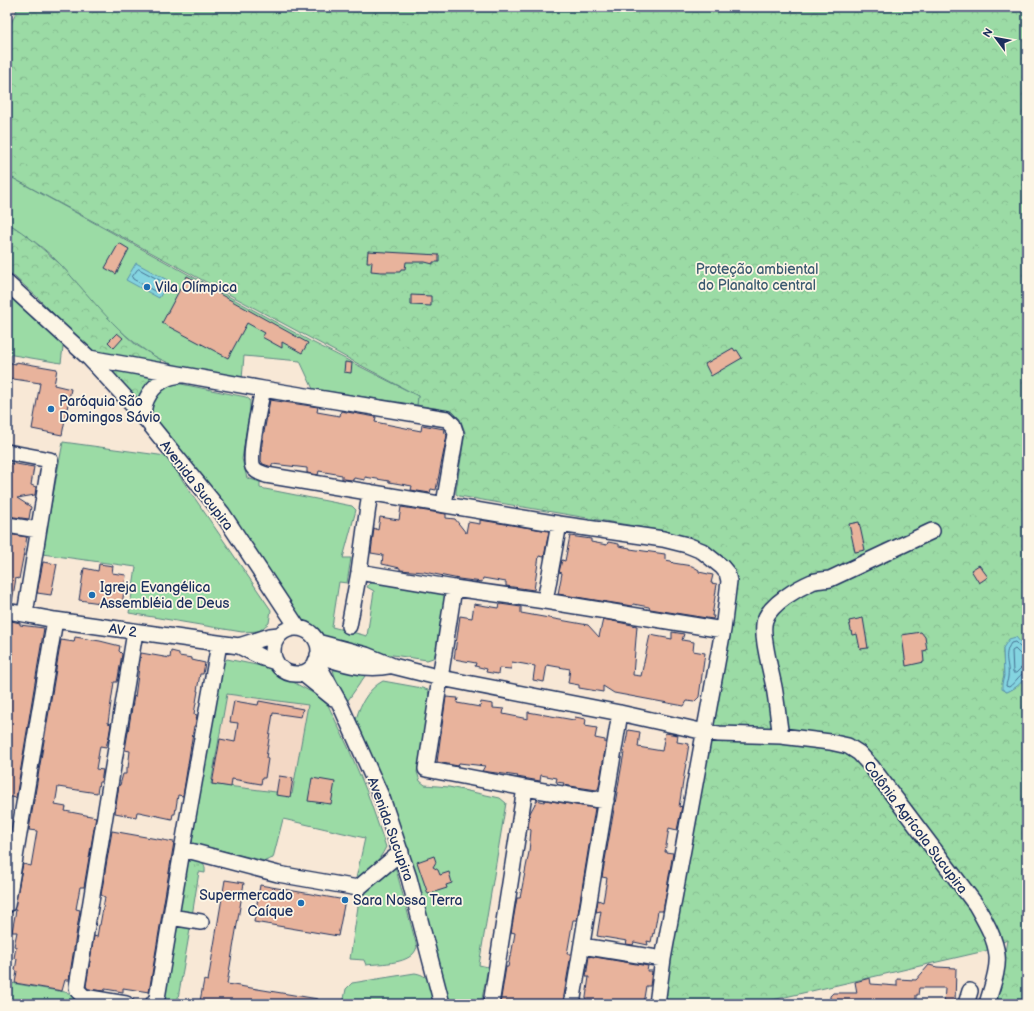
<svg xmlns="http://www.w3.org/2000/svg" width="1034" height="1011" viewBox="0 0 1034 1011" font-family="'Balsamiq Sans',sans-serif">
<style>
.built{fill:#f3d8c5}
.grass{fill:url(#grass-tufts);stroke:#5b8582}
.forest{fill:url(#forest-crowns);stroke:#5b8582}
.green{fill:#9bdba5;stroke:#5b8582;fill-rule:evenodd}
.water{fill:#84d4e0;stroke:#5a92ac}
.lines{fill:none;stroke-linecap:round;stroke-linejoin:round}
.shore{stroke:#457192;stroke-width:1}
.building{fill:#e8b39c;stroke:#1b2f5e}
.minor-casing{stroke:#1b2f5e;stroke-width:18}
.minor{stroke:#fcf5e5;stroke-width:15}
.poi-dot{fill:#1f6fb2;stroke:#fcf5e5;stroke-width:1.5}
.labels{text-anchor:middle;stroke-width:3.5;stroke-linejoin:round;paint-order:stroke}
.park-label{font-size:14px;fill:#3b5a70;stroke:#fcf5e5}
.poi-label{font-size:14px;fill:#1b2f5e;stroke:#fcf5e5;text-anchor:start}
.street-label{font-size:14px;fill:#1b2f5e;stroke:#fcf5e5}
</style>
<defs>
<pattern id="grass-tufts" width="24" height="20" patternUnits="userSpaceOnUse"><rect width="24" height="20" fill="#9bdba5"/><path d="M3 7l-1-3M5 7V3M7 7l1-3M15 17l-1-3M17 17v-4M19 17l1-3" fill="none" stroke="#85bc90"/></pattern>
<pattern id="forest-crowns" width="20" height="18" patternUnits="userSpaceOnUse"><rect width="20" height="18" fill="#9bdba5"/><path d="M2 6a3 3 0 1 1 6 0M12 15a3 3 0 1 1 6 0" fill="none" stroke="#85bc90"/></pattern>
</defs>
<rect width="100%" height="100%" fill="#f8e8d6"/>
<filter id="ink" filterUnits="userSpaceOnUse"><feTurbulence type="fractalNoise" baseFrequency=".025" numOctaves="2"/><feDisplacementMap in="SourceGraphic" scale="8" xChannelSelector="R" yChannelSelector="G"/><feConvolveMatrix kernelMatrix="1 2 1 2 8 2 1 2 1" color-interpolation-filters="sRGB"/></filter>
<g filter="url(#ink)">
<path class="built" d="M227,694L308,705L292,794L211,784L217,754Z"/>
<path class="grass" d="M192,859C202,860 206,863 205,873L199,872L192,916L178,914L187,864Z"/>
<path class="forest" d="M18,7H1027V650L1023,643L1003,648L1004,676L1002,684L1006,692C1017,688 1022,682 1027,672V1004H997L1007,940L985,951L755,1004H663L713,722L735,587C735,582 736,576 734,572C729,551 687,538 669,532L459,496L456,494V491L465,432L460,419L452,411L417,405L418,396L7,175V33Z
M7,223L24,233L60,264L123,333L136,345L161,360L160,363L93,353L37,297L7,270Z
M101,362L161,376L143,407Z"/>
<path class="green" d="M7,175L310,341L418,396L417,405L313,389L300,361L244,356L242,379C218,374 181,370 160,359C119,338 92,298 61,265C46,249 26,235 7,222Z
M7,289L61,336L63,347L61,363L7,354Z
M176,383L246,397L250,400V410L242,459L247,478L260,482V488L352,506L356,510L343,558H351L347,583L339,582L332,627L367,636L374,591L367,587L369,584L374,582L444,594L445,600L435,655L433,658L427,660L372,652L320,639L303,626L279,585L241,530L151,418L149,403L157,389Z
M63,442L166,456L271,610L269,623L259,631L242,632L129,613L136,567L42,554Z
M227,659L266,667L313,693L328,705L348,747L367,792L386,847C379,862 367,872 355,883L365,838L283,819L273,858L265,861L194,844L191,839L223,664ZM227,694L308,705L292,794L211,784Z
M373,669L365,676L344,706L333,670Z
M383,681L422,688L428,690L430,702L417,772L420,781L425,785L449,787L500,798L506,803L479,965L488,967L481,1004H445L355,726C357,709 367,689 383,681Z
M394,862L417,947C412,965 381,963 366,965L364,960L350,959L359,900L364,892Z
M177,922L191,924L177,1004H163Z
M415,973C433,976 432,989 435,1004H343L346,989L352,983Z
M11,983L65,992L72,994L81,1004H7V984Z"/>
<path class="water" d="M136,263L169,281L159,298L126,280Z
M1016,637L1027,650C1027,671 1029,682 1007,692L1002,689V684L1004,676L1003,648L1009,639Z"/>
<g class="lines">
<path class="shore" d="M139,269L163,282V284L158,292H156L133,279L132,277L137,270Z
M1027,651L1023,650L1015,642L1011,643C1002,657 1010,664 1008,677C1008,680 1006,683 1006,686L1009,687C1015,683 1021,672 1027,671
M1027,656L1021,655L1015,649L1012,651L1013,673H1016L1021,668L1027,666"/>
</g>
<path class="building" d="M119,243L129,249L116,274L105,268Z
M368,251L439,255V262H433V264L425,262H406L405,269H401L400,272H381L371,271L372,262H367Z
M187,276L308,343L302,353L282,342V348L262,337L265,333L247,323L228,358L162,323Z
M411,295L431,296V306L411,305Z
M117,333L123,338L114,348L108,342Z
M733,348L735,351L737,350L742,358L711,376L705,364Z
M7,362L16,364V362L57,369L54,385L71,389L62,435L32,429L40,383L7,378Z
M345,362L352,363L351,373L344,372Z
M270,400L318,407L317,412L340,416L341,411L376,417L375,422L421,431L422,425L444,429L445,433L447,435L436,490L431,489L430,493L411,490L412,486L389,482V481L365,477V480L354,478L353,480L342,479V475L319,471L318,475L307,473V468L272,464V467L263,464L261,461L262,443Z
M10,463L34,467L31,485L36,487L35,495L17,498L31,507L29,519L7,516V464L10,465Z
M401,507L446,514V518L455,519L466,533L468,522L480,524V520L549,531L544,557L539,556L534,590L506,586V582L483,578L482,582L459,579L424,572L400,570V568L382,564L383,555L371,553L374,528L378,530L380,517L399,520Z
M859,522L865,550L855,552L849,524Z
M7,534L27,537L19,579L16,578L12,602H7Z
M570,536L591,539V542L607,545L608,542L619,544V546L630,548V549L665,554V560L671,561L673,563L692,566L699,570V572L713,575L711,583L717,584L712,616H714L713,619L650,609L649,607L633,604L632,606L558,594L562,573L559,572L562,560L565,561Z
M43,562L57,564L51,595L37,593Z
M99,564L113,566L112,573L126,575L122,606L79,600L84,568L98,571Z
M979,565L988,577L979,583L971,570Z
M474,604L499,608L500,604L521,607V613L588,625L599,637L603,619L637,626L633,675L641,676L650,635L672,639V632L684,634L682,640L694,642L693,651L705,653L699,697L694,702L687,701L684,706L614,693L603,686V692L579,688V685L568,683L570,669L547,665L544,682L533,680L535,666L512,662L511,669L499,668L498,674L486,672L487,669L475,666L476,663L454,659L460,616L472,618Z
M863,618L868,648L860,649L857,634L852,635L849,621Z
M7,620L20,623V625L44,628L16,798L7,796Z
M921,632L925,637L927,650L923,651L924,662L906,666L902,635Z
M75,637L100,641L120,646L119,651L122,654L118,678L117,682H114L108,723L111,724L109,736L106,747L100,746L96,769L103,770L101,782H99L97,793L58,787L55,805L66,807L65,811L96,817L84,887H80L76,909L80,910L69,980H65L62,991L15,983L17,971L15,970L17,959L14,958L16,947L14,946L17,932H12L16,910H14L23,864L31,866L37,831L29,830L61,640L74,642Z
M171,651L179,653V656L192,658V660L205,663L203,674H200L197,691H198L194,714L197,715L195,726H194L183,796L178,795L175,814H173L172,819L139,812H137L136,817L115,813L119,785H120L123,774H126V768H128L130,751L125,750L134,696L135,697L141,653L170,658Z
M446,697L458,698L457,703L480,707L481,702L493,704V708L504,709L503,714L528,719V712L574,720L575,717L586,719L585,726L597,728L595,738L605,740V743H606L599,787L597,790L563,785L564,783L556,782L557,778L541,775L540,781L517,777L518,776L482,771L485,766L459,763L458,766L437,762Z
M234,701L258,705L259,701L303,709L301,717L273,713L266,758L268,759L265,778H262L261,784L232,779L231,787L212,784L220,739L235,742L238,723L230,722Z
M628,730L640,732L638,747L662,751L665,733L678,735L677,742L689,744L679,807L682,806L677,830L669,828L665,852L673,853L663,911H658L654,934L653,933L651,942L647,941L648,945L634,942L633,945L626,944L627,941L597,936L601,911L596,912L598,900L603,902L607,878L602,877Z
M279,776L293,778L290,797L276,795Z
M312,778L335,782L331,804L308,801Z
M537,800L544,802L545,800L595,808L577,920H573L567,954H571L563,1001V1004H500L506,967H508L510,956H511L515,933L511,932L517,898H520L529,852L531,830L528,828L530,813Z
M112,831L174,842L149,992L123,988V992L105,989L104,991L88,989L86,986L94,936L97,937L99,925H100L105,897L101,895Z
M434,856L436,862L433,867L438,870L440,875L449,872L452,883L446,885L447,888L428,894L417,862Z
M225,880L244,883L227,984L318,999V1004H216L200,1001L204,980L208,981Z
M260,885L345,900L338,936L254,922Z
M589,956L648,966L647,971H652L650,986H646L643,1004H585L589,977H586Z
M929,965L937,967L956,968L955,1004H944L945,988H919L918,995H916V1004H830V996L833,993H857L855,982L870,978L871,984L897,986V979L916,980Z"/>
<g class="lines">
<g class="minor-casing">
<path id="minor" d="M7,283L89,358L148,422L222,513L298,628
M89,358L263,389L447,419L453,425L456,434L444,504
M263,389C260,403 248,457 253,467C256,472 261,473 266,475L559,524L663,539L687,545L702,551L722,567L727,573L729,581L723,630L663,959L657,1004
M144,418C141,402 153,384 168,378C172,376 176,376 181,375
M7,452L50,460L25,614
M7,525L38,530
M359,572L454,588L545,601L723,630
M454,588L426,769L525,788L491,1004
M545,601L559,524
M7,611L55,620L239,646L263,658L276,662
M349,626L359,572L370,492
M273 651a23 23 0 1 1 46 0a23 23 0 1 1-46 0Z
M317,642L366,655L393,666L441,678L620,713L705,732L719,734L781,736L830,742L848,746L859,753L871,766L976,905C985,921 995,937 997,955C999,970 991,989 987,1004
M239,646L270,636L279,635
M318,655C340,663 365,671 389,666
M316,661L340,704L382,798L409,878L442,1004
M302,673L333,698
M781,736C778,719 777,703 774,687C771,671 760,633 765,620C770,604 798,588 812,582C818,580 824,580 830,579L932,531
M525,788L606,801
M183,849L278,874L358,888L401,852
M7,905L55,620
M171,917L201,922
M582,946L663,959
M126,1004L84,997L78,991L77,987L135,632
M153,1004L157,998L185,833L219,644
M572,1004L620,713
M966,1004L970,991"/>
</g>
<use href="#minor" class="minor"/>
</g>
</g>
<g class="poi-dot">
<circle cx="147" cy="287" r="4"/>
<circle cx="51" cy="409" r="4"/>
<circle cx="92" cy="595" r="4"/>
<circle cx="345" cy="900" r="4"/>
<circle cx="301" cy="903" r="4"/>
</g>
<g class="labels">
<g class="park-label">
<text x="757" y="274">Proteção ambiental<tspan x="757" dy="16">do Planalto central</tspan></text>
</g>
<g class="poi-label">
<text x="155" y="292">Vila Olímpica</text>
<text x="59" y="406">Paróquia São<tspan x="59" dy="16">Domingos Sávio</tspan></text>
<text x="100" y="592">Igreja Evangélica<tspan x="100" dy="16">Assembléia de Deus</tspan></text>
<text x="293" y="900" text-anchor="end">Supermercado<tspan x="293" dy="16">Caíque</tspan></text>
<text x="353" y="905">Sara Nossa Terra</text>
</g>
<g class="street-label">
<text transform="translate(197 485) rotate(52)" y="5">Avenida Sucupira</text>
<text transform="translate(123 630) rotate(9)" y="5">AV 2</text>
<text transform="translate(916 827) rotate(53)" y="5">Colônia Agrícola Sucupira</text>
<text transform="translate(391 829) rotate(70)" y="5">Avenida Sucupira</text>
</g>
</g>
<rect width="1034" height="1011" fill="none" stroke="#fcf5e5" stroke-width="24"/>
<rect x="12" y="12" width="1010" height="987" fill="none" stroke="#1b2f5e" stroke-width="1.5" filter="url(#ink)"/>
<g transform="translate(996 38) rotate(302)" stroke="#fcf5e5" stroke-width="3" paint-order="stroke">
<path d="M0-3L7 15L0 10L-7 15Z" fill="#1b2f5e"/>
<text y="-6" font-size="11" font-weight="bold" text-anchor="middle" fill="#1b2f5e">N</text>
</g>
</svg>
